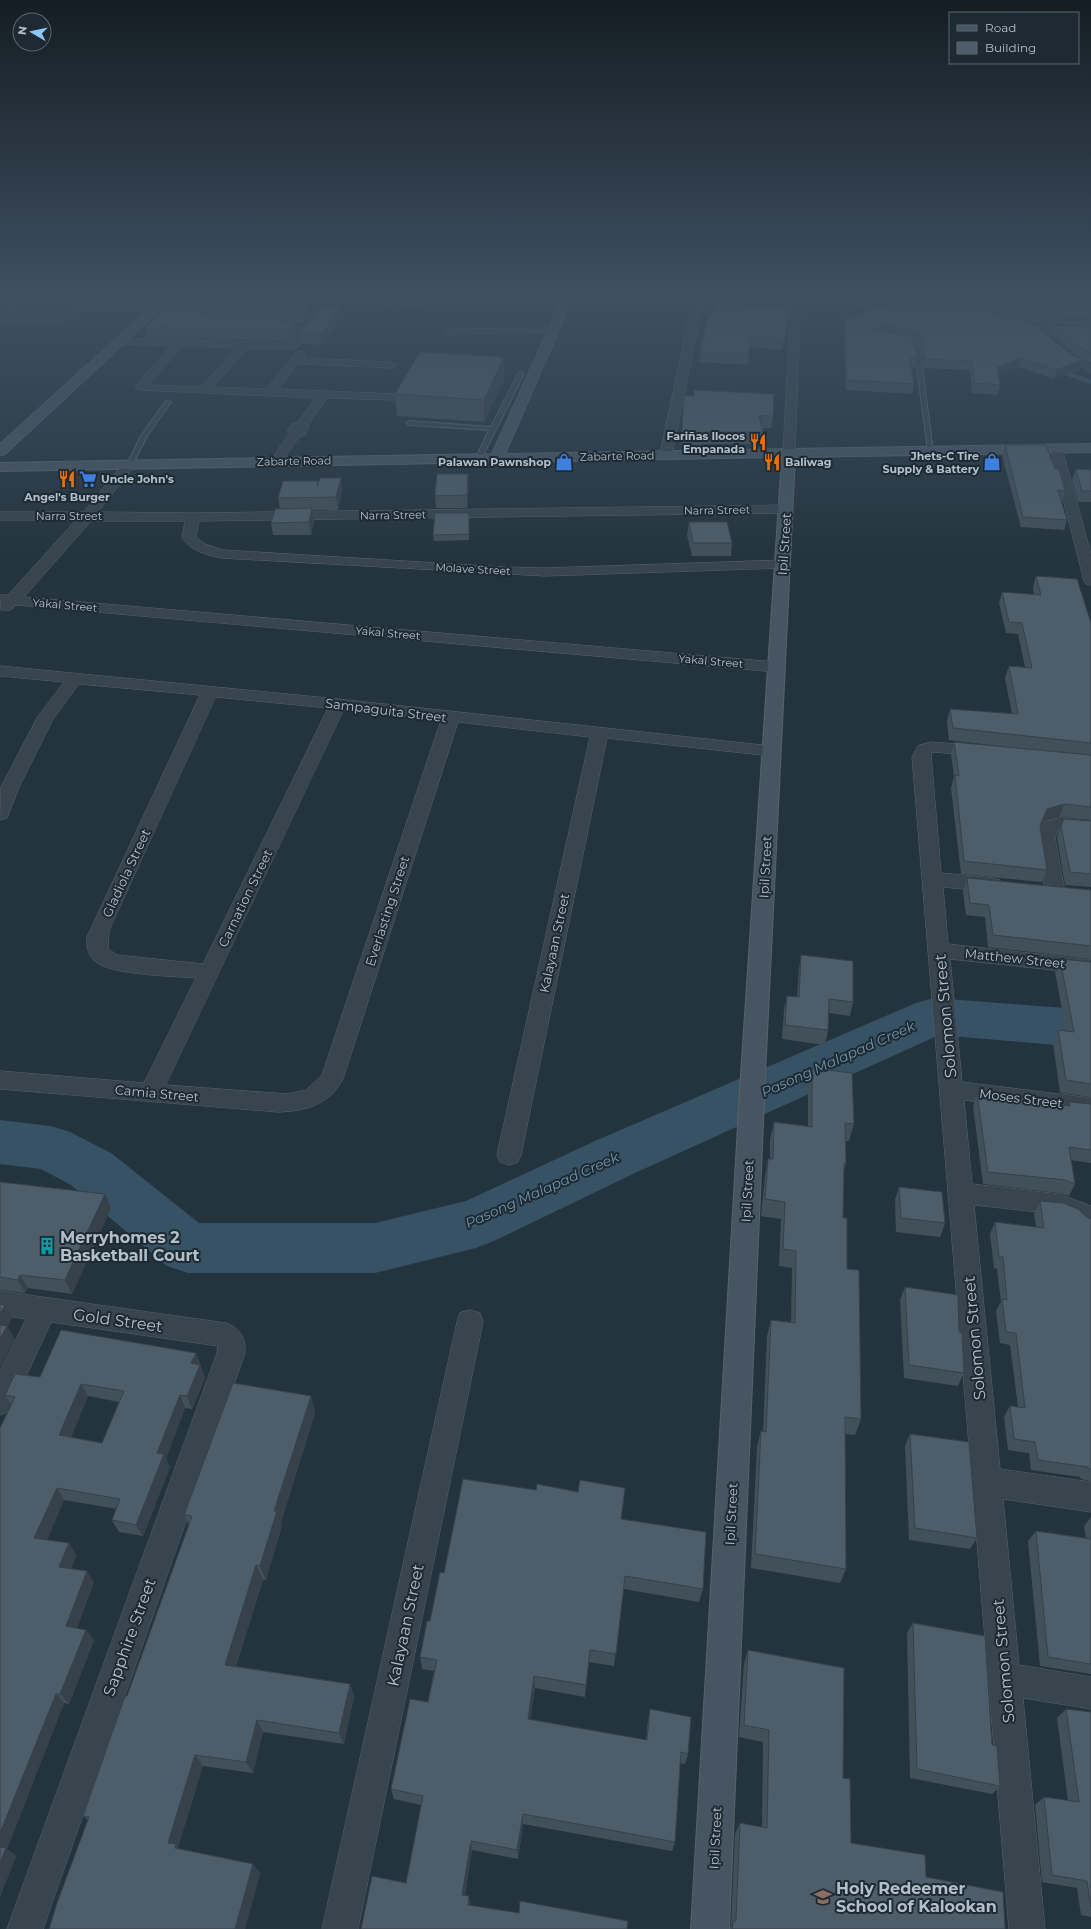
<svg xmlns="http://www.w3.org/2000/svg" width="1091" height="1929" viewBox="0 0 1091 1929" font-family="Montserrat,sans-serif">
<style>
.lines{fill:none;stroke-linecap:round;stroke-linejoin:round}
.stream{stroke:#385265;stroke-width:4.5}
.river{fill:#385265;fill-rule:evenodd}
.lane-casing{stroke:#56636c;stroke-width:2}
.street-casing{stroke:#56636c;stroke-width:1}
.secondary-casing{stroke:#56636c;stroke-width:2}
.lane{fill:#38454e;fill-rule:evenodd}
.street{fill:#38454e;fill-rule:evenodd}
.secondary{fill:#465561;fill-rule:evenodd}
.wall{fill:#42505a;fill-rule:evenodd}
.shaded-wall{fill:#36414a}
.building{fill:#4d5d69;stroke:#36414a;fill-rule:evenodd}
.labels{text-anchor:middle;stroke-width:4;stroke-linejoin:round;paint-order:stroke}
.far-poi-label{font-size:11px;font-weight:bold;fill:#b4c0c9;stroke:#1d2a33;text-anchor:end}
.far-street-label{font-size:11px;fill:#b4c0c9;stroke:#1d2a33}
.street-label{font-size:13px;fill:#b4c0c9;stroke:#1d2a33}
.water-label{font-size:14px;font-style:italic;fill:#7496ac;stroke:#1d2a33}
.near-street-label{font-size:16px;fill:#b4c0c9;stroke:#1d2a33}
.near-poi-label{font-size:16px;font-weight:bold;fill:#b4c0c9;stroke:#1d2a33;text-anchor:start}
</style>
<rect width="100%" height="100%" fill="#24343e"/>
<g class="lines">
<path class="stream" d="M829,293L883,313
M1057,370L1091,382"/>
<path class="river" d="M934,998L1091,1010V1048L939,1035L635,1173L496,1240L476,1248L375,1273H188L167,1266L71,1185L41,1169L0,1164V1120L51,1126L70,1132L111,1153L199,1223H375L466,1201L595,1141L916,1003Z"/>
<g class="lane-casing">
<path id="lane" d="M901,338H905L919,345L933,451L928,450L914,346L901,340Z
M521,372L524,374L481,459L476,458L489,430L409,425L406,423L409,421L491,427L518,374Z
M166,401L171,402L147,436L133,464L128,465L127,464L141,436Z"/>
</g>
<g class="street-casing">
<path id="street" d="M29,293H41L9,319H55L86,293L96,294L84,305L155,306L160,309L155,312L77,311L62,324L58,325H0V316Z
M427,293H437L431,304L423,306L318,301L313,298L318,295L423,300Z
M695,293H705L672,455L666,459L660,455Z
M739,293H753L799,312L800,314L795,453L793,456H785L783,453L790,316Z
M319,312L324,315L297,348H244L245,350L244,352L213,387L266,389L297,352L301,351L306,354L303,358L391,362L397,365L391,368L298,364L278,389L396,394L402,397L396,400L327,398L308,425L309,427L305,435L299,437L279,465H271L269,462L289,434L287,431L292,424L298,422L315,398L138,390L135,386L137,384L171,346L120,344L115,341L120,338L290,343L315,313ZM179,346L237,348L201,387L148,385L179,350L180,348Z
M1034,325L1091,328V334L1030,330L1029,328Z
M554,328L558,329L559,331L558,333L448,335L443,332L448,329Z
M1058,346L1091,365V373L1054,351L1053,349L1054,347Z
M1056,444L1062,448L1091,554V585L1086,584L1084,581L1050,448Z
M130,460L135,461L136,464L98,512L193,513L786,505L791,506L793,509L791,512L786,513L199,521L196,537L205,544L223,550L504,567L545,568L783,560L788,561L790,564L788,567L783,568L545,576L221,558C207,555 191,551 182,538L185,521H91L24,597L776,662L782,664L784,667L782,670L776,672L16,605L11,610H1L0,595H8L76,520H0V512H84L125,461Z
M0,666L338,699L771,746L777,747L780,751L777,755L771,756L607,738L521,1155L518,1162L509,1165L500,1162L497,1155L590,737L458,722L343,1079C329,1105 306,1111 278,1112L0,1089V1071L144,1083L196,978C173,976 112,975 96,962C88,956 86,946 87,937L200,695L79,684L53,719L19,787L7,818L0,820L1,787L37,718L64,682L0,676ZM216,697L328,708L203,964L117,955L108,949L109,931ZM344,710L441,720L322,1075L306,1090L287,1094L166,1085Z
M931,742L982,746L988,747L991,751L988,755L982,756L933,752L931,754L941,873L993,878L1000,880L1003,885L1000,890L993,892L943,887L948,944L1091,960V974L950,959L962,1082L1091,1098V1116L964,1100L972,1184L1059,1194L1091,1206V1232L1082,1229L1073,1220L1057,1214L974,1205L1000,1469L1091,1482V1512L1003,1499L1019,1665L1091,1677V1709L1023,1698L1045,1929H1009L912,757L918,746Z
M1059,818L1091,821V833L1059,830L1055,838L1065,892L1062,897L1055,899L1048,897L1045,892L1037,838L1044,822Z
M0,1291L226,1323C240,1328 246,1338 245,1353L43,1929H7L217,1353L218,1346L51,1322L10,1411L0,1415V1372L26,1319L0,1315Z
M470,1310L480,1313L483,1322L358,1929H322L457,1322L460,1313Z"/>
</g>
<g class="secondary-casing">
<path id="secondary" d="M167,293H178L5,454L0,455V444Z
M565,293H575L505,454L1091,444V452L795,457L765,1075L729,1929H691L741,1075L782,457L0,471V463L492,454Z"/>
</g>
<use href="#lane" class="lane"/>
<use href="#street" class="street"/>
<use href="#secondary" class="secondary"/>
</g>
<path class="wall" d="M938,293H1091V326L1032,323L1080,369L1054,379L1019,367L998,375L1000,385L998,395L972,393L970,370L924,368L920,344L915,342L917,358L915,367H912L914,384L912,394L846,390L844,327L845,319L882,307L883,303Z
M174,300L309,306L310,317L305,322H297L298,331L289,341L148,337L146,327Z
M741,306L789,307L782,350L749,347L748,365L699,362L700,352L712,318Z
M341,308L342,318L321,345L302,344L301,333Z
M1052,325L1091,327V363L1077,356L1049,334Z
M505,378L484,422L397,416L395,394Z
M684,395L773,416L771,428H762L763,432L762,444H703L702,446L681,445Z
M1005,445L1055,469L1065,491L1062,501H1061L1067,520L1064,530L1021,527L1002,455Z
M1076,469L1091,470V502H1078L1072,480Z
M469,486L467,508H436L435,496Z
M342,490L338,510H313L314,521L311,535H273L271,523L280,509L278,498Z
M469,513V540L434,541L433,535Z
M689,522L732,543L731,556H692L687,535Z
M1036,576L1091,623V820L1059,817L1043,821L1040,827L1047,870L1042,882L961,874L951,788L954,776L951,754L954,742L1007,747L949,740L947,721L950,709L1012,714L1005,678L1009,666L1025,667L1018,634L1006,633L999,603L1002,592L1034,594L1033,587Z
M1091,821V887L1065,885L1057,838L1061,826Z
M967,878L1091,890V959L988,947L985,917L966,915L963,891Z
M801,955L853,1002L850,1016L829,1013L828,1030L825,1045L782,1039L784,1010L787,996L797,997L799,969Z
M1060,959L1091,962V1097L1060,1093L1053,1043L1058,1030L1066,1031L1055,972Z
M812,1068L854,1124L849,1141H846V1163L844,1171L843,1218L847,1269L861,1419L855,1435L845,1434L846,1569L840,1583L751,1568L757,1447L761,1431L763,1432L767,1336L771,1320L791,1322L792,1268L779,1266L781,1219L761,1216L765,1176L768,1159H770V1140L774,1122L808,1126V1086Z
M977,1094L1068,1105L1069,1102L1091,1104V1163L1071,1160L1075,1184L1069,1196L1059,1193L983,1184L973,1106Z
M0,1182L105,1194L111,1208L72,1294L28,1288L25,1293L0,1290Z
M899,1187L945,1223L940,1237L896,1232L895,1200Z
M1040,1201L1091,1219V1481L1081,1479L1080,1477L1031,1470L1029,1453L1008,1450L1004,1417L1010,1406L1018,1407L1010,1345L1000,1343L996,1311L1001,1302L997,1269L994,1268L990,1234L995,1222L1036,1227L1034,1213Z
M905,1287L959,1332L964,1373L958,1386L904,1378L900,1300Z
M196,1353L205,1378L192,1409L185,1408L166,1458L170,1467L143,1536L119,1532L112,1520L117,1509L64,1500L47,1540L69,1543L76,1555L71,1569L94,1582L77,1628L86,1630L94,1640L69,1704L64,1703L7,1849L16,1856L0,1897L11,1405L5,1395L40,1377ZM88,1396L119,1402L102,1443L71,1437Z
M233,1383L311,1396L315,1413L281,1522L282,1526L266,1580H263L236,1666L350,1684L354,1696L344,1744L263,1732L253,1773L203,1766L178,1847L180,1849L253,1864L260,1873L245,1929H49L57,1903L88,1820L83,1816L125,1696H127L189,1525L184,1515Z
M910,1434L977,1538L970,1549L909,1540L905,1446Z
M536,1490L624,1502L621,1519L703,1589L699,1602L624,1589L614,1666L589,1662L585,1697L535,1688L530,1720L646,1740L648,1720L650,1709L688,1754L685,1764L680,1763L675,1842L672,1851L523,1824L518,1859L472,1850L465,1895L471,1904V1906L519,1913L628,1921L361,1929L406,1883L421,1805L394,1799L391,1789L428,1702L434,1671L422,1669L420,1657L444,1573Z
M1091,1517V1674L1040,1666L1028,1541L1036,1531L1086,1538L1084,1526Z
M913,1623L992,1745L1000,1786L992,1794L910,1778L907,1633Z
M748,1650L843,1778L851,1843L926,1877L1005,1929H729L731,1926L735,1834L740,1823L762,1827L763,1742L739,1737L744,1664Z
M1066,1709L1091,1712V1917L1081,1915L1077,1888L1042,1882L1035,1805L1044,1797L1068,1801L1057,1718Z"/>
<path class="shaded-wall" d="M957,295L956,304L950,309L952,297Z
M309,306L310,317L305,322L304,312Z
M789,307L788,317L782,350L784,339Z
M207,308L209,318L201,312Z
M341,308L342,318L321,345L320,335Z
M296,321L298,331L289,341L288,331Z
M504,357L505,378L484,422V400Z
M1021,358L1019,367L994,376L997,367Z
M1082,360L1080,369L1054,379L1056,370Z
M468,474L469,486L467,508V495Z
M341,478L342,490L338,510L336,497Z
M312,508L314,521L311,535L309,522Z
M1064,804L1059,817L1043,821L1036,838L1047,809Z
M105,1194L111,1208L72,1294L65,1280Z
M20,1275L28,1288L25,1293L18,1280Z
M5,1305L12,1318L8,1327L15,1339L0,1369V1314Z
M196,1353L205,1378L192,1409L187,1396L191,1363Z
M81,1384L88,1396L67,1448L59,1435Z
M180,1395L185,1408L166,1458L170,1467L143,1536L136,1525L157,1453Z
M311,1396L315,1413L281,1522L282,1526L266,1580L260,1566L274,1511Z
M57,1488L64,1500L43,1550L34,1538Z
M69,1543L76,1555L67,1578L59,1567Z
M256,1565L263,1580L232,1677L225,1665Z
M87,1571L94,1582L74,1636L66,1626Z
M86,1630L94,1640L69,1704L60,1694Z
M590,1650L589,1662L585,1697L586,1685Z
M534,1676L535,1688L528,1730V1719Z
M350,1684L354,1696L344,1744L339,1733Z
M56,1694L64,1703L7,1849L16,1856L0,1897V1833Z
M257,1720L263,1732L253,1773L246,1762Z
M195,1755L203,1766L178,1847L185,1854L177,1852L168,1843Z
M523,1814V1824L518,1859L517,1850Z
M471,1841L472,1850L464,1903L462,1895Z
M253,1864L260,1873L245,1929H235Z
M469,1896L471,1904L469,1913L468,1905Z"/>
<path class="building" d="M915,293H928L1091,302V318L1036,315L957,295L952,297L951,300L953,303L1032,323L1070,353L1082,360L1056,370L1021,358L997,367L1000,385L974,383L972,361L925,359L921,335L904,328L876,324L874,328L875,330L902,334L914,338L917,358H910L914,384L847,380L845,319L889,305L883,303Z
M195,298L248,301L246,303L309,306L304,312L207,308L201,312L207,317L296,321L288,331L146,327L174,300L192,301Z
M714,302L742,303L741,306L789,307L784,339L750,337L749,354L700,352L708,317L712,318Z
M323,307L341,308L320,335L301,333Z
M1052,325L1091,327V353L1079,347Z
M420,352L504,357L484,400L395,394Z
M694,390L774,394L773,416H759L763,432H704V434L682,433L684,395L694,396Z
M1005,445H1046L1055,469H1059L1065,491L1058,490L1067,520L1023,517Z
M1076,469L1091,470V491H1082Z
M437,474H468L467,495L435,496Z
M320,478H341L336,497L278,498L283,481H318L317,487Z
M312,508L309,522L271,523L275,509Z
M435,513H469V534L433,535Z
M689,522H727L732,543H693Z
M1036,576L1077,579L1091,623V743L953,728L950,709L1018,714L1009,666L1032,668L1022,623L1009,622L1002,592L1041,595Z
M954,742L1091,755V807L1064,804L1047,809L1040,826L1047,870L964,861L955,775L959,776Z
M1064,819L1091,821V874L1070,872L1061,826Z
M967,878L1091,890V946L993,935L989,905L970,903Z
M801,955L853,961V1002L829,999L828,1030L785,1025L787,996L799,997Z
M1060,959L1091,962V1084L1066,1080L1058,1030L1074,1032Z
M812,1068L852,1073L854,1124L845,1123L846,1163H844L843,1218H847V1269L859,1270L861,1419L845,1417L846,1569L755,1554L761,1431L766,1432L771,1320L795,1323L796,1251L783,1249L785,1202L765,1199L768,1159H773L774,1122L812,1127Z
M977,1094L1070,1106L1069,1102L1091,1104V1150L1069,1147L1075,1184L1065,1180L988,1172Z
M0,1182L105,1194L65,1280L20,1275L18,1280L0,1277Z
M899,1187L942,1192L945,1223L901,1218Z
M1040,1201L1063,1203L1078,1209L1088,1218L1091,1219V1469H1088V1467L1038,1460L1035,1442L1014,1439L1010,1406L1025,1408L1016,1333L1006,1332L1002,1299L1007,1300L1003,1257H999L995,1222L1044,1228Z
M905,1287L958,1295L959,1332L962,1333L964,1373L909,1365Z
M0,1304L5,1305L0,1314Z
M0,1325L7,1326L0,1339Z
M61,1330L196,1353L191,1363L200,1365L187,1396L180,1395L157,1453L164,1454L136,1525L112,1520L120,1499L57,1488L34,1538L69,1543L59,1567L87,1571L66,1626L86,1630L60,1694H56L0,1833V1428L15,1397L5,1395L15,1374L40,1377ZM81,1384L124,1391L102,1443L59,1435Z
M233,1383L311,1396L274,1511H277L260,1566L256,1565L225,1665L350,1684L339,1733L257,1720L246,1762L195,1755L168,1843L176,1844L175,1848L253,1864L235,1929H49L57,1903L89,1817L83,1816L125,1696H127L192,1516L184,1515Z
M910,1434L969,1442L977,1538L915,1528Z
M463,1479L536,1490L537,1484L578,1492L580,1480L625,1488L621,1519L706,1532L703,1589L625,1576L616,1654L590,1650L586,1685L534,1676L528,1719L647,1740L650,1709L691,1717L688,1754L681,1752L675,1842L523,1814L517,1850L471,1841L462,1895L469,1896L468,1905L519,1913L520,1901L628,1921L627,1929H361L372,1876L406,1883L423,1796L391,1789L410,1699L428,1702L437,1660L420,1657L427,1621H430L440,1572L444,1573Z
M1036,1531L1091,1539V1664L1048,1657Z
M913,1623L985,1636L992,1745L997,1746L1000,1786L917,1769Z
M748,1650L844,1668L843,1778L850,1779L851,1843L925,1855L926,1877L1003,1892L1005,1929H732L733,1922L736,1920L740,1823L767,1828L769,1730L744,1725Z
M1066,1709L1091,1712V1907L1087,1881L1052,1875L1044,1797L1079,1802Z
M0,1847L6,1848L0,1863Z"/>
<linearGradient id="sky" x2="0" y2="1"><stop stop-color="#141d22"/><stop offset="0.52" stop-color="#3f5063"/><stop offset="1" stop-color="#3f5063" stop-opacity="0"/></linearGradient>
<rect width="1091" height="563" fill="url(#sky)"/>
<defs>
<g id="restaurant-bare" transform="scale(1.38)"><path d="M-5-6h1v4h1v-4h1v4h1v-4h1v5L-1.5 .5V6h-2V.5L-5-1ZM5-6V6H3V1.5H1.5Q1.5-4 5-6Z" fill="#e8710a" stroke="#1d2a33" stroke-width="2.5" paint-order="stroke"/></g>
<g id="shop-bare" transform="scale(1.38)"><path d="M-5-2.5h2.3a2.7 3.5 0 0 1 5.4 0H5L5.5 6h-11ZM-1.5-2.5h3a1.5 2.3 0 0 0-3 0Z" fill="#3f7fe0" stroke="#1d2a33" stroke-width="2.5" paint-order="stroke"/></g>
<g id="supermarket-bare" transform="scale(1.38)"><path d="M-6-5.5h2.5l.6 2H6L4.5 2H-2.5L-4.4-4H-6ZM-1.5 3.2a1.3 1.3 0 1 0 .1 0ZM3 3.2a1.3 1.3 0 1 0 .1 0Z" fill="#3f7fe0" stroke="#1d2a33" stroke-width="2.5" paint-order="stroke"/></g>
<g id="building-bare" transform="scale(1.38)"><path d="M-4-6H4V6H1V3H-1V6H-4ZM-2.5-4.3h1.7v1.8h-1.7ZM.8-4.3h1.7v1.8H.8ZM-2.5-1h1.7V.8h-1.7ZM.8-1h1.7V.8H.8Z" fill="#0f9aa8" stroke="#1d2a33" stroke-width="2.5" paint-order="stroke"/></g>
<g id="school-bare" transform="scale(1.38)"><path d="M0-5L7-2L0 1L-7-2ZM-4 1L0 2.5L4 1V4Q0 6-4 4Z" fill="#8d6e63" stroke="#1d2a33" stroke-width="2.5" paint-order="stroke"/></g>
</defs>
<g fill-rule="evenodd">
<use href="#restaurant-bare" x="758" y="442"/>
<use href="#shop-bare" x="564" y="462"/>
<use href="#restaurant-bare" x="772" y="462"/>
<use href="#shop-bare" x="992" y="462"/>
<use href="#restaurant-bare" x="67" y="479"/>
<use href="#supermarket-bare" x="88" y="479"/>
<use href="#building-bare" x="47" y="1246"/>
<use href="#school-bare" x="823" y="1897"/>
</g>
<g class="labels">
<g class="far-poi-label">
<text x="745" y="440">Fariñas Ilocos<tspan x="745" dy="13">Empanada</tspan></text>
<text x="979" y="460">Jhets-C Tire<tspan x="979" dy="13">Supply &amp; Battery</tspan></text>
<text x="551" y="466">Palawan Pawnshop</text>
<text x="785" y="466" text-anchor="start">Baliwag</text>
<text x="101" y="483" text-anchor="start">Uncle John's</text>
<text x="67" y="501" text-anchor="middle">Angel's Burger</text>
</g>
<g class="far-street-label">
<text transform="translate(617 456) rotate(-1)" y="4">Zabarte Road</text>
<text transform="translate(294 461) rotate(-1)" y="4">Zabarte Road</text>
<text transform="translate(717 510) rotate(-1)" y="4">Narra Street</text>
<text transform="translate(393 515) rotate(-1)" y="4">Narra Street</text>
<text x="69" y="520">Narra Street</text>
<text transform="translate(473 569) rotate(3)" y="4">Molave Street</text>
<text transform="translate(65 605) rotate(5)" y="4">Yakal Street</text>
<text transform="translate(388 633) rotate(5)" y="4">Yakal Street</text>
<text transform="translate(711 661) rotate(5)" y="4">Yakal Street</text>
</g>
<g class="street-label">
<text transform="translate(784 544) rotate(-86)" y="5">Ipil Street</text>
<text transform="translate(386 710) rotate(7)" y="5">Sampaguita Street</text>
<text transform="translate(765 867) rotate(-87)" y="5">Ipil Street</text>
<text transform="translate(126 873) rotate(-65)" y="5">Gladiola Street</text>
<text transform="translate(245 898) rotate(-64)" y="5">Carnation Street</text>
<text transform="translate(387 911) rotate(-72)" y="5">Everlasting Street</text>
<text transform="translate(554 943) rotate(-78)" y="5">Kalayaan Street</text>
<text transform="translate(1015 958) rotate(6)" y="5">Matthew Street</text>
<text transform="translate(157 1093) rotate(5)" y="5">Camia Street</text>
<text transform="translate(1021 1098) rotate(7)" y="5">Moses Street</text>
<text transform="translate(747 1191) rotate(-87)" y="5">Ipil Street</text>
<text transform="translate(731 1514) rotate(-87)" y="5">Ipil Street</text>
<text transform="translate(715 1838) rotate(-87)" y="5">Ipil Street</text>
</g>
<g class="water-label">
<text transform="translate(838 1059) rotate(-24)" y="5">Pasong Malapad Creek</text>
<text transform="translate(542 1190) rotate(-24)" y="5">Pasong Malapad Creek</text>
</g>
<g class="near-street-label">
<text transform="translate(945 1016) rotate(-95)" y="6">Solomon Street</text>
<text transform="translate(118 1320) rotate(8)" y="6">Gold Street</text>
<text transform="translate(974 1338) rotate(-95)" y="6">Solomon Street</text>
<text transform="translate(405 1625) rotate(-78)" y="6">Kalayaan Street</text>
<text transform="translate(129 1637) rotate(-70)" y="6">Sapphire Street</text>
<text transform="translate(1003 1661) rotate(-95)" y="6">Solomon Street</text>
</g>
<g class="near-poi-label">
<text x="60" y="1243">Merryhomes 2<tspan x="60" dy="18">Basketball Court</tspan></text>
<text x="836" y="1894">Holy Redeemer<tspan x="836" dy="18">School of Kalookan</tspan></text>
</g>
</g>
<rect x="949" y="12" width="130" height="52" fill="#1d2a33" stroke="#59666f"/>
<rect x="957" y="25" width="20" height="6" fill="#465561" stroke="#59666f"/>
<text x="985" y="32" font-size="12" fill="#b4c0c9">Road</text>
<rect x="957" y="42" width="20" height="12" fill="#4d5d69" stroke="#59666f"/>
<text x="985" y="52" font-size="12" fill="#b4c0c9">Building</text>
<g transform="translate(32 32) rotate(279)"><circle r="19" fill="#1d2a33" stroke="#59666f"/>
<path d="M0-3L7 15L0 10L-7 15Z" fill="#8bc7f8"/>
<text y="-6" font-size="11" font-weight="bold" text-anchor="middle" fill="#b4c0c9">N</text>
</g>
</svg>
